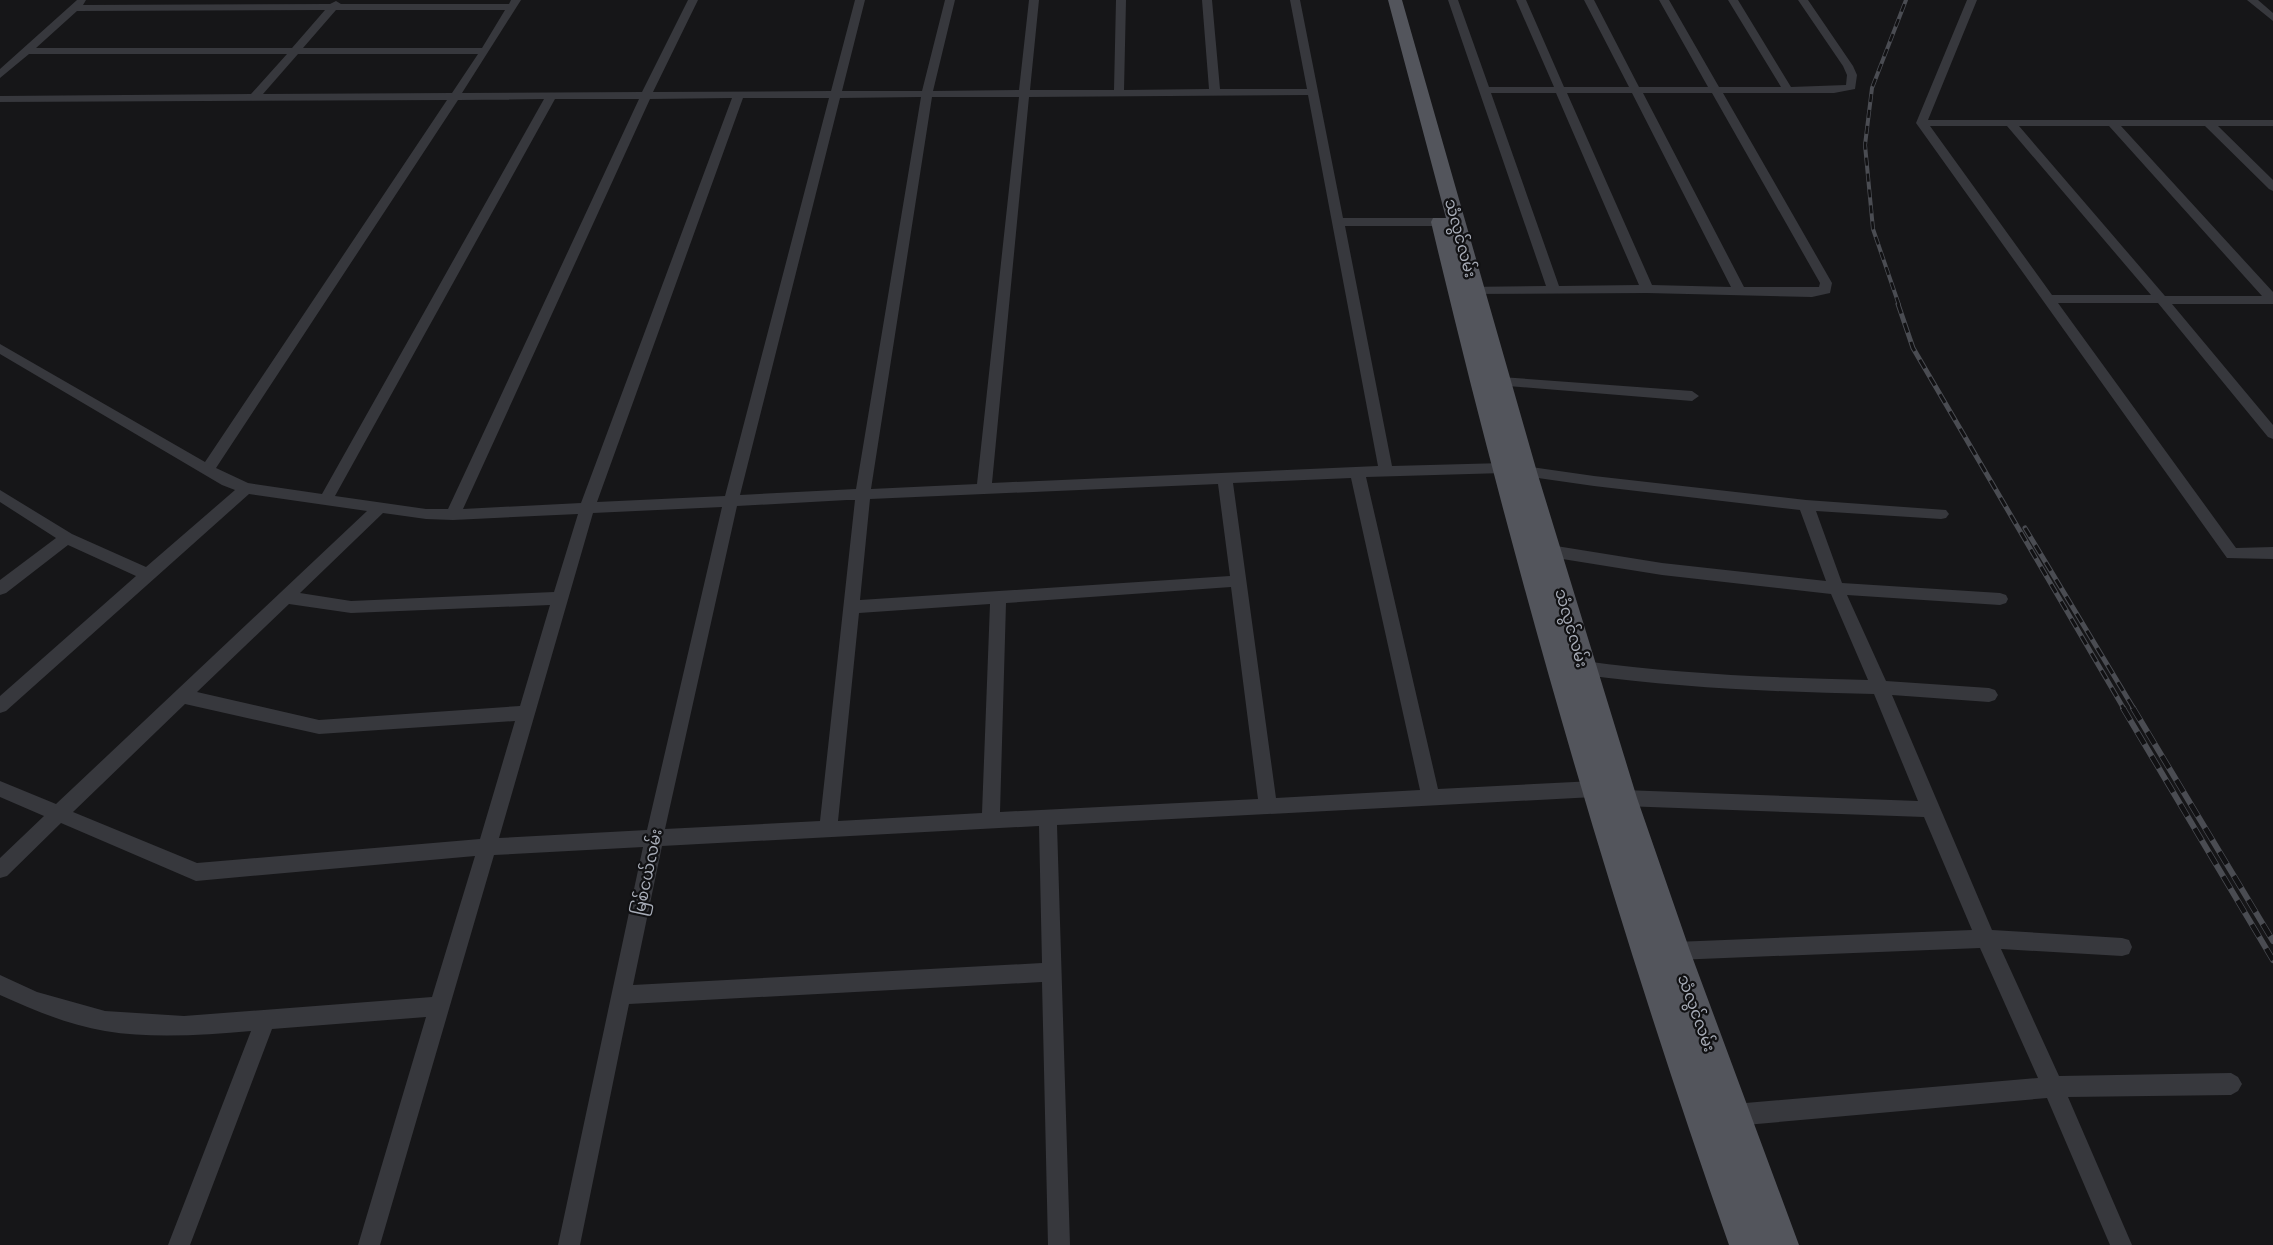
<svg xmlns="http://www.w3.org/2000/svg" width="2273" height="1245" viewBox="0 0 2273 1245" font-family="'DejaVu Sans','Noto Sans Myanmar',sans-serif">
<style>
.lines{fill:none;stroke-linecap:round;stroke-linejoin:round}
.street{fill:#37383d;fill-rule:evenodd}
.primary{fill:#53555c;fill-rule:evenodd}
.rail-far2-casing{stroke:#4a4c52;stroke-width:4}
.rail-far1-casing{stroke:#4a4c52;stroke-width:5}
.rail-casing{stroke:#4a4c52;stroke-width:6}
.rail-far2{stroke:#111113;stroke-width:2.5;stroke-dasharray:8;stroke-linecap:butt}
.rail-far1{stroke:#111113;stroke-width:3;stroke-dasharray:10;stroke-linecap:butt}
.rail{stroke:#111113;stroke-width:4.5;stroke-dasharray:14;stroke-linecap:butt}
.labels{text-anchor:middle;stroke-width:4.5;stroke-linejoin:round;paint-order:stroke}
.street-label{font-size:16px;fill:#a8adb8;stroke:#111113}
</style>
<rect width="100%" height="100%" fill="#161618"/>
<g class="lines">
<path class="street" d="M77,0H86L83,5L330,4L336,1L341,4H509L511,0H521L462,93L642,92L688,0H698L653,92L831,91L855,0H865L842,91H922L945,0H955L933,91L1019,90L1029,0H1039L1030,90H1114L1116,0H1126L1124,90L1209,89L1202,0H1212L1220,89H1307L1290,0H1300L1343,218H1440L1446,222L1440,226H1345L1392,466L1504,463L1594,476L1806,500L1946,510L1949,514L1946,518L1941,519L1816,511L1842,583L2000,593L2006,595L2008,599L2006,603L2000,605L1847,595L1886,681L1989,688L1995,690L1998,695L1995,700L1989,702L1892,695L1992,930L2122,938L2129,940L2132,947L2129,954L2122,956L2001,949L2059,1076L2231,1073L2238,1077L2242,1084L2238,1091L2231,1095L2068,1097L2132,1245H2110L2047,1098L1734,1126L1726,1123L1723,1115L1726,1107L1734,1104L2038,1078L1980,948L1675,960L1668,958L1665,951L1668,944L1675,942L1972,930L1924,817L1623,806L1617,804L1614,798L1617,792L1623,790L1918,801L1874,694C1777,692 1681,688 1584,675L1578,673L1576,668L1578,663L1584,661C1679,674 1773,678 1868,680L1831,594L1662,575L1550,557L1545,555L1542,551L1545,547L1550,545L1662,563L1826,581L1800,510L1594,486L1504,473L1366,477L1438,789L1594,781L1600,784L1603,789L1600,794L1594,797L1057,825L1070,1245H1048L1042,982L629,1004L580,1245H558L643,847L494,855L380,1245H358L426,1017L272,1029L190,1245H168L251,1031C203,1035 153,1039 105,1031C69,1025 33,1010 0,995V975L37,992L105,1011L184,1016L432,997L475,856L196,881L61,823L7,876L0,878V858L44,816L0,797V781L56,804L367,511L249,494L6,711L0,713V696L136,576L68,545L6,593L0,595V580L56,538L0,502V490L72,534L146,567L235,490L222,485L0,354V344L205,462L447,100L0,102V96L251,94L287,54H29L0,78V69ZM325,10L292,48H36L77,11ZM336,10H505L482,48H303ZM298,54H478L452,93L263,94ZM1308,95L1378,466L992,483L1029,97ZM921,97L856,489L740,495L840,98ZM932,97H1019L977,484L871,489ZM732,98L581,503L463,509L650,99ZM743,98H829L725,496L597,502ZM544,99L322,494L248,483L216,468L458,100ZM555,99H639L448,509H426L335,496ZM1351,478L1420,790L1276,798L1233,483ZM1218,484L1230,576L860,600L870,499ZM847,500H855L820,821L665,829L737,506ZM722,507L647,830L499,838L593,513ZM383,513L426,519L453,520L578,514L554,592L351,601L300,593ZM1231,587L1258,799L1000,812L1006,603ZM289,604L351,613L550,605L520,706L319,720L197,692ZM990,604L982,813L838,821L859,613ZM185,704L319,734L515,721L480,839L197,863L73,812ZM1039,826L1042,963L633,985L662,846Z
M1448,0H1458L1489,87H1554L1516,0H1526L1564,87H1629L1584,0H1594L1639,87H1708L1659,0H1669L1719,87H1781L1728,0H1738L1791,87L1846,85L1847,75L1843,66L1798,0H1808L1853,66L1857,75L1855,89L1834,93H1723L1832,283L1830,293L1812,297L1647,293L1459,294L1458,291L1464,287L1546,286ZM1491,93H1556L1639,285L1559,286ZM1567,93H1632L1731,287L1652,285ZM1643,93H1712L1820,283L1819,287H1744Z
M1967,0H1977L1928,120H2273V126H2218L2273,180V191L2269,189L2205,126H2121L2273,292V304H2172L2273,425V439L2268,437L2158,303H2058L2236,548L2273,547V559L2227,558L1916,123ZM1930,126H2007L2151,295H2052ZM2019,126H2109L2262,296H2165Z
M2247,0H2258L2273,13V21Z
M1501,377L1692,391L1699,396L1692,401L1496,385L1494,382Z"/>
<path class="primary" d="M1388,0H1402L1537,472L1637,798L1690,951L1799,1245H1729C1611,910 1513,567 1431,222L1433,218H1446Z"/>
<g class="rail-far2-casing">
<path id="rail-far2" d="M1899,305L1873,229L1865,145L1872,88L1906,0"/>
</g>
<g class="rail-far1-casing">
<path id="rail-far1" d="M1898,304L1913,348L2124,709
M2025,528L2134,709"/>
</g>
<g class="rail-casing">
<path id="rail" d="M2123,708L2273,960
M2133,708L2273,941"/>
</g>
<use href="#rail-far2" class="rail-far2"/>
<use href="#rail-far1" class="rail-far1"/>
<use href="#rail" class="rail"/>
</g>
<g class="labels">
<g class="street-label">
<text transform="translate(1461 238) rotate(75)" y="6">သံလွင်လမ်း</text>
<text transform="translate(1572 628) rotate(74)" y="6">သံလွင်လမ်း</text>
<text transform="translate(647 872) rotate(-78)" y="6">မြစ်ငယ်လမ်း</text>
<text transform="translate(1697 1013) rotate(70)" y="6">သံလွင်လမ်း</text>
</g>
</g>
</svg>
